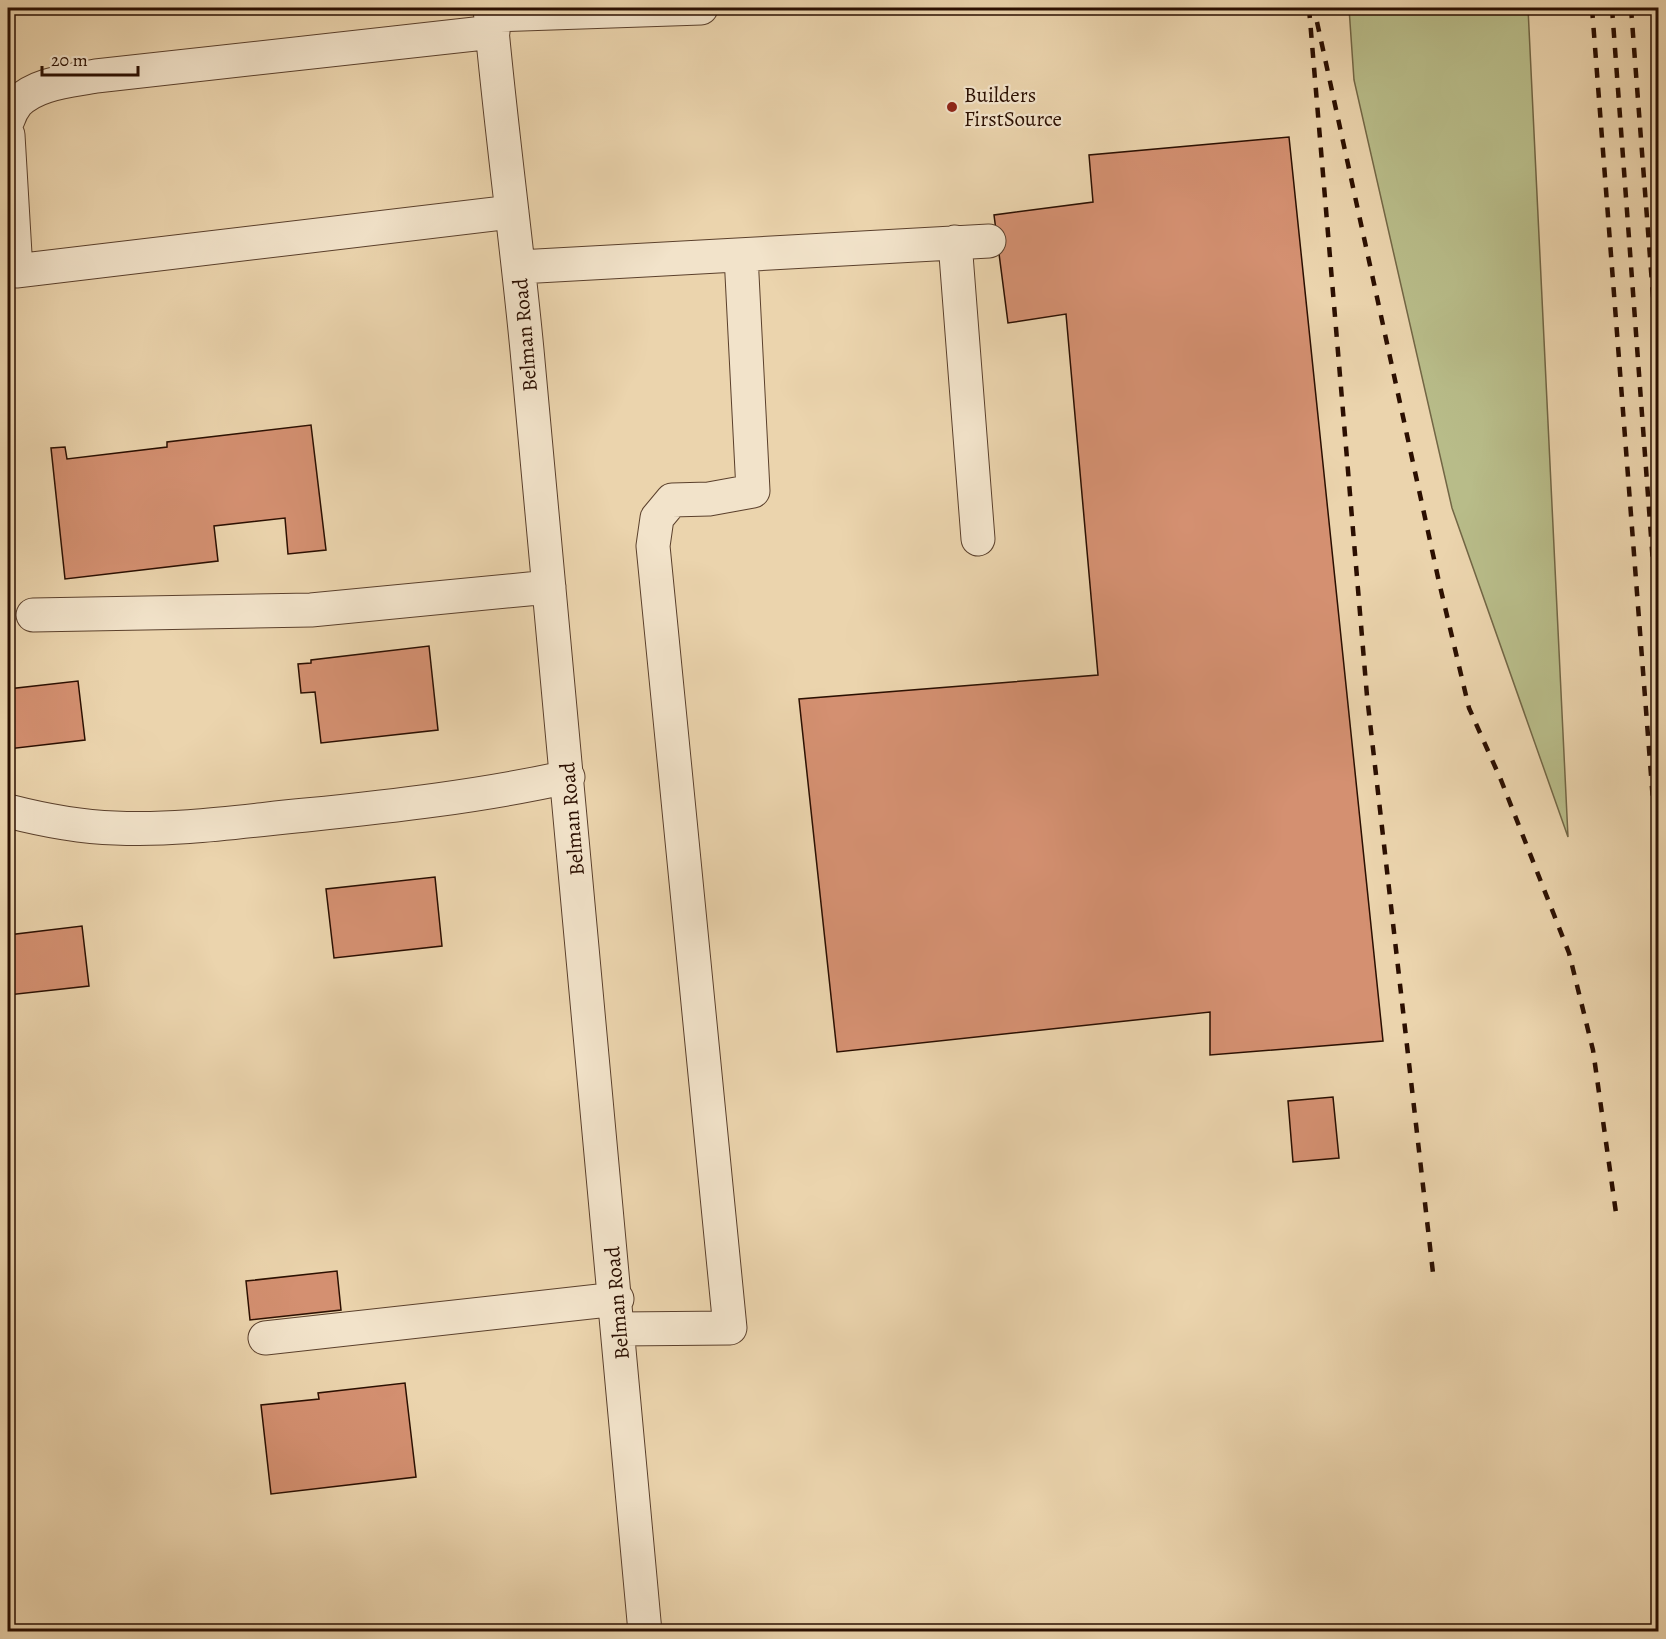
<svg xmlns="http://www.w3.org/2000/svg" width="1666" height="1639" viewBox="0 0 1666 1639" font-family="Alegreya,serif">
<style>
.green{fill:#b8bc89;stroke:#726645;stroke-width:1.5}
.building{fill:#d49071;stroke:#2b0f01;stroke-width:1.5}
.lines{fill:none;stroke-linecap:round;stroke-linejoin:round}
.minor-casing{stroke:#5b402c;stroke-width:35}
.minor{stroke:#f2e3ca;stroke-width:33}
.rail{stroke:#2b0f01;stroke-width:4.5;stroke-dasharray:10 10;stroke-linecap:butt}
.poi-dot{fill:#8f2418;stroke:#f2e3ca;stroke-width:2}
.labels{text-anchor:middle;stroke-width:4.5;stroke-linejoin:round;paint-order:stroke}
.poi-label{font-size:21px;fill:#2b0f01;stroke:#f2e3ca;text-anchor:start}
.street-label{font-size:21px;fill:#2b0f01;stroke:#f2e3ca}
</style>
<rect width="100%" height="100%" fill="#ebd4ad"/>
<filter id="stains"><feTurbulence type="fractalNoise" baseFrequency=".00333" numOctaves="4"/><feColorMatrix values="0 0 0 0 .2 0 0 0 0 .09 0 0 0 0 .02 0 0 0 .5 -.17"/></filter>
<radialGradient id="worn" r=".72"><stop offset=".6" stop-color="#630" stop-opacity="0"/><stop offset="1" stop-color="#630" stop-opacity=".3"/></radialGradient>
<path class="green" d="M1349,8H1528L1568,837L1452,508L1354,80Z"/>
<path class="building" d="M956,8H1015L957,13Z
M1289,137L1383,1041L1210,1055V1012L837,1052L799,699L1098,675L1066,314L1008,323L994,215L1093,202L1089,155Z
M311,425L326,550L288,554L285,518L214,526L218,561L65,579L51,448L65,447L67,459L167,447V442Z
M429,646L438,730L321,743L315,692L301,693L298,664L311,663V660Z
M78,681L85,740L8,749V689Z
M435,877L442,946L334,958L326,889Z
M82,926L89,986L8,995V935Z
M1333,1097L1339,1158L1293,1162L1288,1101Z
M337,1271L341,1310L250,1320L246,1281Z
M405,1383L416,1477L271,1494L261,1405L319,1399L318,1393Z"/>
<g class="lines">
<g class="minor-casing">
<path id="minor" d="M490,8C500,122 516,236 527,350C567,777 609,1204 645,1632
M491,15L701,8
M8,120C10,114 13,108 17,103C36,83 70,81 96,76L493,32
M8,135L16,271L512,212
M955,242L978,539
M519,267L989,241
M33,615L311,610L549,587
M8,811C43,820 79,827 115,828C179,831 243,821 306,815C394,806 482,796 568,777
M619,1329L730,1328L653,546L657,518L672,500L709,499L753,491L741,255
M265,1338L617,1299"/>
</g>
<use href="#minor" class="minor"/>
<path class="rail" d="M1309,8L1367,696L1433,1273
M1592,8L1658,866
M1612,8L1658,631
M1631,8L1658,362
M1317,22L1439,582L1469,708L1501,780L1569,953L1593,1050L1616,1213"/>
</g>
<circle class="poi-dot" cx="952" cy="107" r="6"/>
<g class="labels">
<g class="poi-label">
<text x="964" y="102">Builders<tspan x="964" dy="24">FirstSource</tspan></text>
</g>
<g class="street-label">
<text transform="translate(525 335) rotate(-95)" y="7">Belman Road</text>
<text transform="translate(572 819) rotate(-95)" y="7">Belman Road</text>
<text transform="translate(617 1303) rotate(-95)" y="7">Belman Road</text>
</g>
</g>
<rect width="1666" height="1639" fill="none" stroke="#ebd4ad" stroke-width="30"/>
<rect x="9" y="9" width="1648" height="1621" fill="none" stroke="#2b0f01" stroke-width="3"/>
<rect x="15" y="15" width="1636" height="1609" fill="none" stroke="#2b0f01" stroke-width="1.5"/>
<path d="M42 66v9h96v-9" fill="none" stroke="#2b0f01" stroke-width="3"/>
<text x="51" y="66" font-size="18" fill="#2b0f01" stroke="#f2e3ca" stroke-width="4.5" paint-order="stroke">20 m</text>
<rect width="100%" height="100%" filter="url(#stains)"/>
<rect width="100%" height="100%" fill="url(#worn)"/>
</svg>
